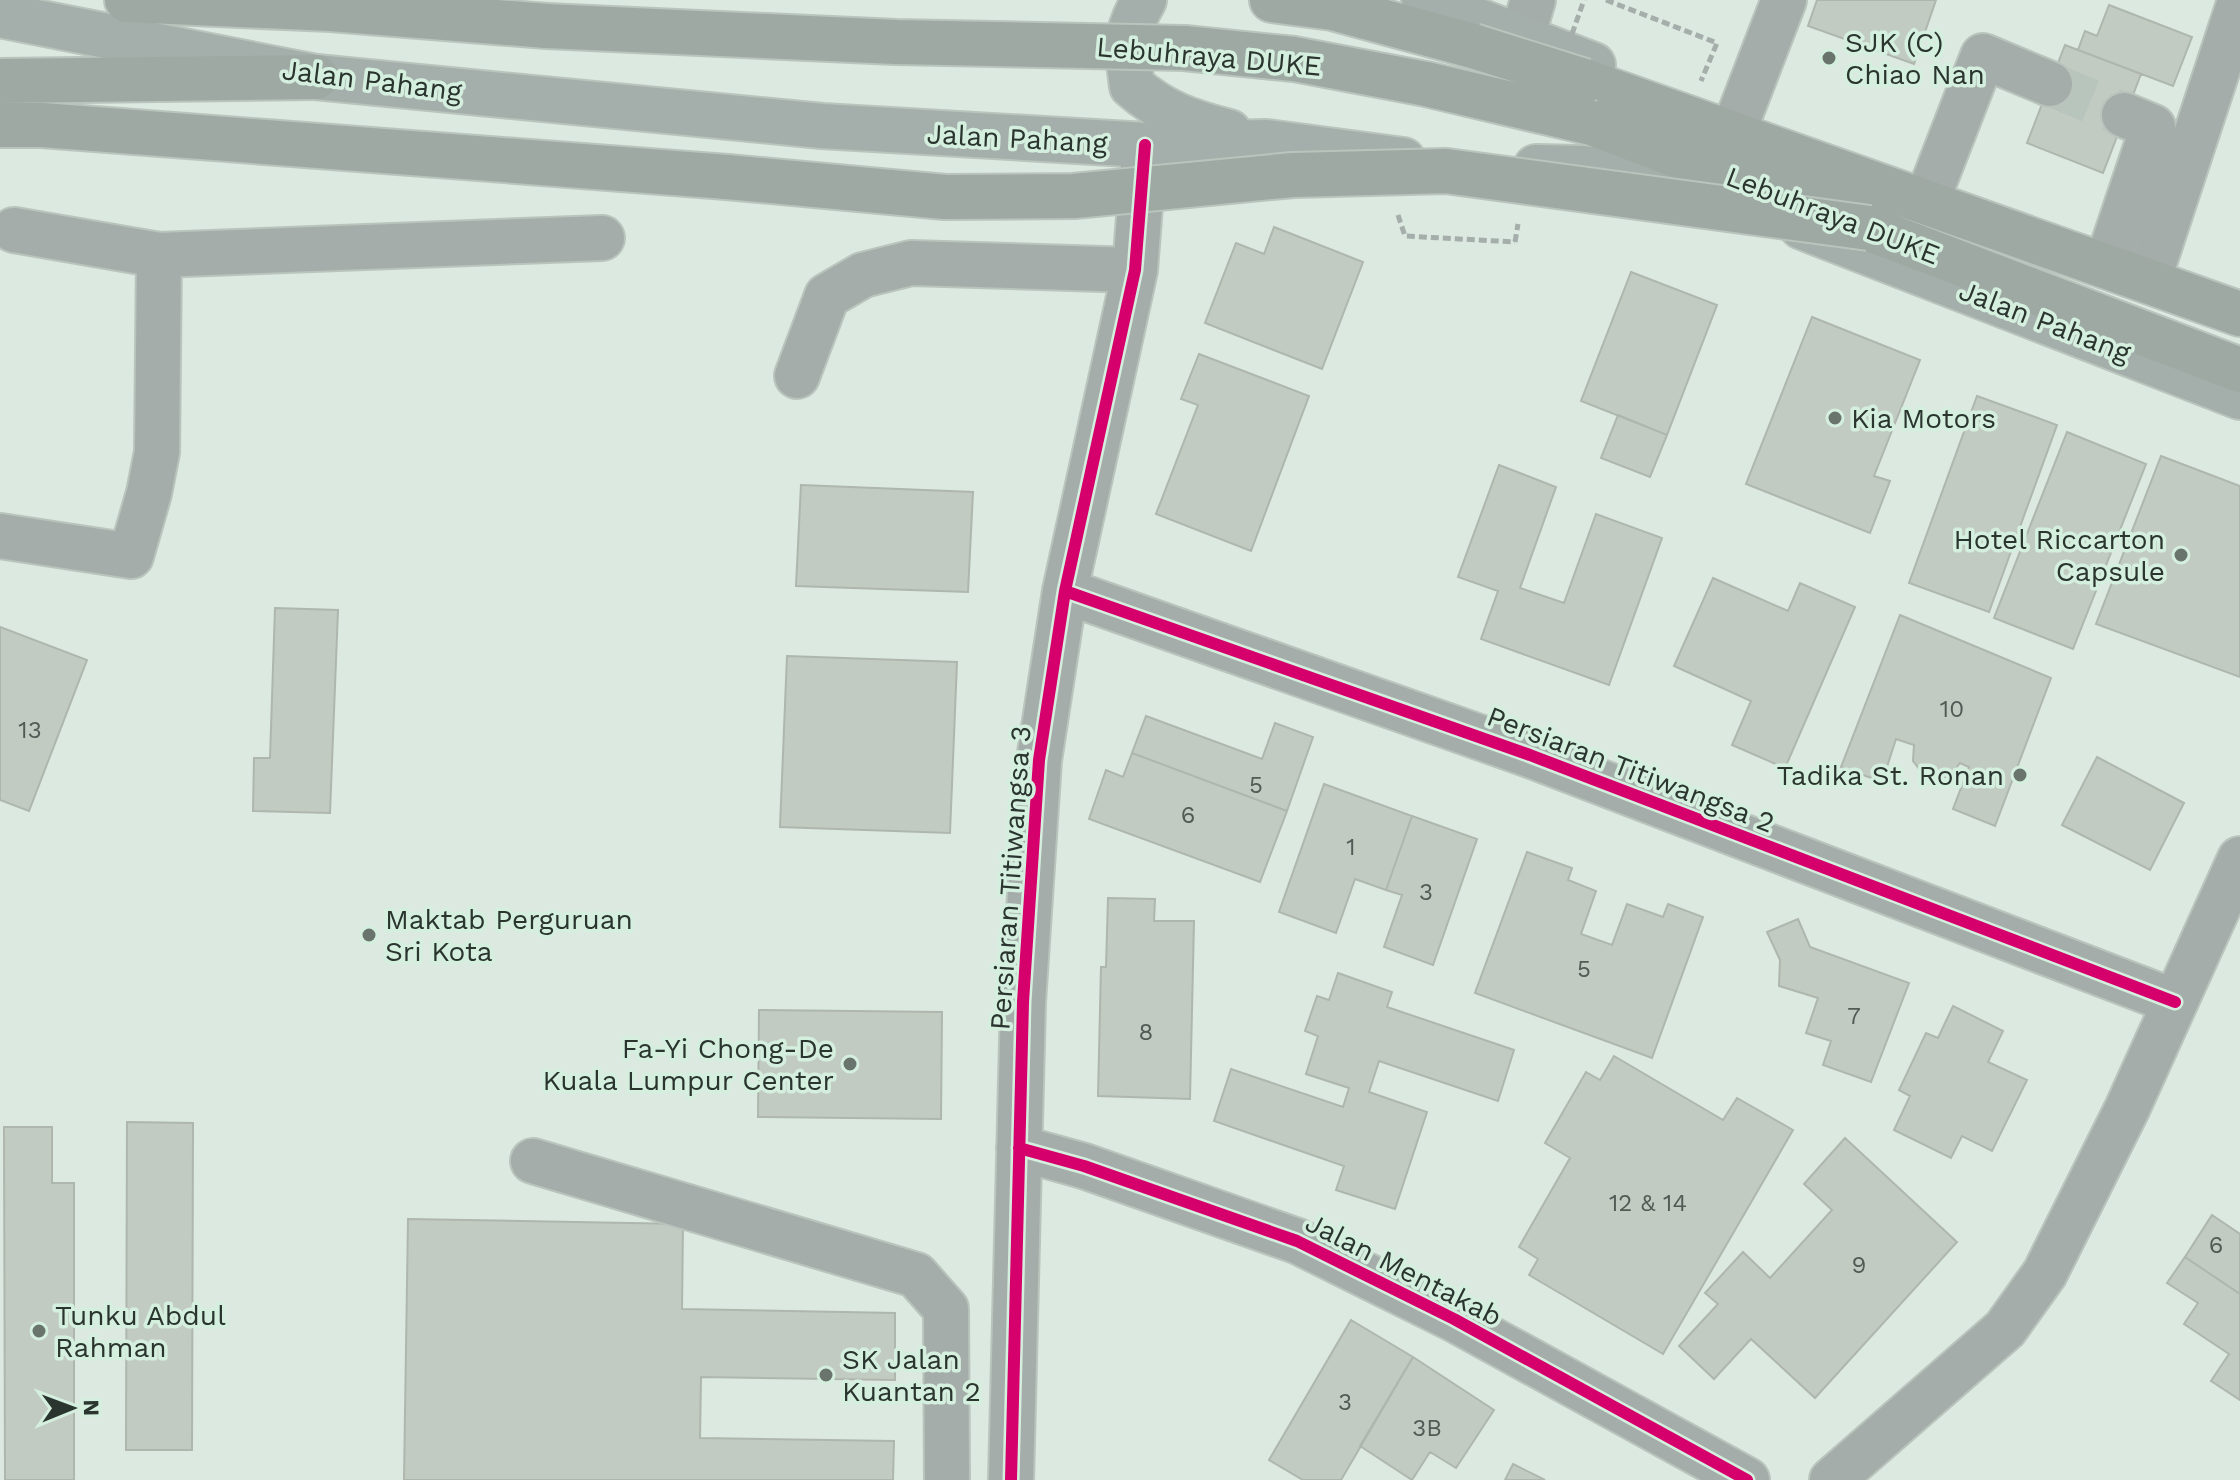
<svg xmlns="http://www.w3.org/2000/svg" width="2240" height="1480" viewBox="0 0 2240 1480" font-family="'Work Sans',sans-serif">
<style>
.building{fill:#c2cbc2;stroke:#aeb6ad;stroke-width:2}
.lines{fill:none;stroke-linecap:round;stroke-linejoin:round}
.minor-tunnel{stroke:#b8c5bd;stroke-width:44;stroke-dasharray:44 22;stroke-linecap:butt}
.minor-casing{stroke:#b9c4bd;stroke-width:48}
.major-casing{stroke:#b9c4bd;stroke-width:48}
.highway-casing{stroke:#b9c4bd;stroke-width:48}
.path{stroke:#a5aeaa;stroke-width:5;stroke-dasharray:8 4;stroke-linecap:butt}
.minor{stroke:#a5adaa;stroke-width:44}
.major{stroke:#a4aeaa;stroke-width:44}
.highway{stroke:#9ea9a4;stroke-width:44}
.highway-bridge-casing{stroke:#b9c4bd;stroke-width:48;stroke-linecap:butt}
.path-bridge{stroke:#a5aeaa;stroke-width:5;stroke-dasharray:8 4;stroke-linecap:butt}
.highway-bridge{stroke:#9ea9a4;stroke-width:44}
.cycleway-casing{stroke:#d5efdf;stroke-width:17}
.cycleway{stroke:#d6006c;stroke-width:12}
.poi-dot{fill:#69746d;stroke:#d5efdf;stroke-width:3}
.labels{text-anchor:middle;stroke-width:7;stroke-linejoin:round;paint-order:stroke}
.number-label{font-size:24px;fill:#515a54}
.poi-label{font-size:28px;fill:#2b352f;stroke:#d5efdf;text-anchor:start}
.street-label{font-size:28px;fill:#2b352f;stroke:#d5efdf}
</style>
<rect width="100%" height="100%" fill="#dbe9e0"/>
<path class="building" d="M1817,0H1936L1914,64L1808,26Z
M2109,5L2192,37L2173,86L2078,50L2085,31L2097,36Z
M2065,45L2141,74L2103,173L2027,143Z
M1274,227L1363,262L1322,369L1205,323L1236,243L1264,254Z
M1631,272L1717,305L1667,435L1581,401Z
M1812,317L1920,360L1874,476L1890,481L1870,533L1746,484Z
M1199,354L1309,396L1251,551L1156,514L1198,405L1181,399Z
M1977,396L2057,425L1989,612L1909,583Z
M1618,415L1667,435L1650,477L1601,458Z
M2067,432L2146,464L2073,649L1994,618Z
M2161,456L2240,486V677L2096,624Z
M1499,465L1556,487L1520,588L1564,603L1596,514L1662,538L1609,685L1481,639L1498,591L1458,577Z
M801,485L973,492L968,592L796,586Z
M1713,578L1788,611L1800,583L1855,607L1785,768L1732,745L1751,701L1674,666Z
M275,608L338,610L330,813L253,811L254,758H270Z
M1900,615L2051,678L1995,826L1953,809L1969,767L1960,763L1949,777H1934L1920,770L1913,761L1914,745L1896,739L1882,782L1841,767Z
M0,627L87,660L29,811L0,800Z
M787,656L957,662L950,833L780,827Z
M1146,716L1262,759L1275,723L1313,737L1287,811L1132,753Z
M1132,753L1287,811L1260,882L1089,819L1106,770L1123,777Z
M2097,757L2184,803L2150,870L2062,825Z
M1324,784L1412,816L1386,890L1355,879L1336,933L1279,912Z
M1412,816L1477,839L1433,965L1384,947L1402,895L1386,890Z
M1527,852L1572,868L1568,880L1596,891L1581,934L1612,945L1627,904L1663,917L1668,904L1703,917L1652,1058L1475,993Z
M1108,898L1155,899L1154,921H1194L1190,1099L1098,1096L1101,967H1106Z
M1798,919L1810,947L1909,983L1871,1082L1823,1065L1831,1041L1806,1033L1818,998L1779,986L1780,960L1767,932Z
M1338,973L1392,992L1387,1007L1514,1050L1498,1101L1379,1061L1369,1092L1427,1112L1395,1209L1336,1190L1344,1166L1214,1121L1231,1069L1343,1107L1349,1088L1306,1074L1318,1036L1305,1031L1317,996L1329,1000Z
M1953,1006L2003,1031L1988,1062L2027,1080L1992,1151L1962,1136L1951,1158L1894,1130L1910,1096L1899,1090L1926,1033L1938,1038Z
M759,1010L942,1012L941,1119L758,1117Z
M1614,1056L1723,1120L1737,1098L1793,1130L1663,1354L1529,1275L1538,1259L1519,1247L1570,1158L1545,1143L1586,1072L1600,1080Z
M127,1122L193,1123L192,1450H126Z
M4,1127H52V1183H74V1480H5Z
M1845,1138L1957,1242L1815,1398L1751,1339L1714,1379L1679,1346L1718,1304L1705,1293L1743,1252L1770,1278L1832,1210L1804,1184Z
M2212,1215L2240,1234V1294L2185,1257Z
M408,1219L683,1224L682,1309L895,1313V1380L701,1377L700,1438L894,1441L893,1480H404Z
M2185,1257L2240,1294V1400L2211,1381L2229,1354L2184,1324L2198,1303L2167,1283Z
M1351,1320L1413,1357L1341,1480H1303L1269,1460Z
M1413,1357L1494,1410L1456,1468L1430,1452L1412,1480L1360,1446Z
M1513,1464L1545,1480H1505Z"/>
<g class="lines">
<path class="minor-tunnel" d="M2050,84L2124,115"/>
<g class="minor-casing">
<path id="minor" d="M1522,37L1533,0
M1737,122L1784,0
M1929,195L1983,56L2050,84
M14,230L159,255
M2108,261L2153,127L2124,115
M2149,278L2240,1
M797,376L827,296L863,275L911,263L1135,270
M0,536L131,556L149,493L157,452L159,255L602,238
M1065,591L1530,755L2175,1002
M1019,1148L1084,1166L1297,1241L1454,1319L1747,1480
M533,1161L916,1275L946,1309L947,1480
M1011,1480L1023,1002L1039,760L1065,591L1135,270L1144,153
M1832,1480L2005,1329L2045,1273L2127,1109L2240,859"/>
</g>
<g class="major-casing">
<path id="major" d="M1144,0C1124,34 1127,49 1132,86C1163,113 1190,122 1229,132
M1424,0L1593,65
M0,15L316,77L822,126L1145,145L1266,142L1403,160
M1536,167L1581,168L1653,175L1723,198
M1802,227L2240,397"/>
</g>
<g class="highway-casing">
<path id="highway" d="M127,0L331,9L547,26
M1272,0L1333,8L1473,46
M0,81L316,77
M1584,81L2240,314
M1592,123L2240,370
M0,125H42L727,177"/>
</g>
<path class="path" d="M1606,0L1717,43L1701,81
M1398,215L1405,236L1515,242"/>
<use href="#minor" class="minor"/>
<use href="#major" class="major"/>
<use href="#highway" class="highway"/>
<g class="highway-bridge-casing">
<path id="highway-bridge" d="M547,26L896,42L1184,48L1294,59L1426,84L1592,123
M1473,46L1584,81
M727,177L945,197L1074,196L1293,175L1446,171L1869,228"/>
</g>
<path class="path-bridge" d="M1572,34L1584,0
M1515,242L1518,224"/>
<use href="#highway-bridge" class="highway-bridge"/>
<g class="cycleway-casing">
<path id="cycleway" d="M1065,591L1530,755L2175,1002
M1019,1148L1084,1166L1297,1241L1454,1319L1747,1480
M1011,1480L1023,1002L1039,760L1065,591L1135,270L1145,145"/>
</g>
<use href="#cycleway" class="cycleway"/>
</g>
<g class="poi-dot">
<circle cx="1829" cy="58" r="8"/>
<circle cx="1835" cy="418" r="8"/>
<circle cx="2181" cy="555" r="8"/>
<circle cx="2020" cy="775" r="8"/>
<circle cx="369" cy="935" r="8"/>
<circle cx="850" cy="1064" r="8"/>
<circle cx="39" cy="1331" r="8"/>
<circle cx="826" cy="1375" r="8"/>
</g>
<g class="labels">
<g class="number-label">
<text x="1952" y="717">10</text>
<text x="30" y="738">13</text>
<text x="1256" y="793">5</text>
<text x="1188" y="823">6</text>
<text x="1351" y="855">1</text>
<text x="1426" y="900">3</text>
<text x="1584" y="977">5</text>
<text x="1854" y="1024">7</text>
<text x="1146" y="1040">8</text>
<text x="1648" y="1211">12 &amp; 14</text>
<text x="2216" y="1253">6</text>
<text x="1859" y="1273">9</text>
<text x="1345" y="1410">3</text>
<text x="1427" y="1436">3B</text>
</g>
<g class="poi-label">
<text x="1845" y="52">SJK (C)<tspan x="1845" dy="32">Chiao Nan</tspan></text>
<text x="1851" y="428">Kia Motors</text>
<text x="2165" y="549" text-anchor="end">Hotel Riccarton<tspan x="2165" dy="32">Capsule</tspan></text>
<text x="2004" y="785" text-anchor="end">Tadika St. Ronan</text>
<text x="385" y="929">Maktab Perguruan<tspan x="385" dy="32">Sri Kota</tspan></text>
<text x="834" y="1058" text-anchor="end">Fa-Yi Chong-De<tspan x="834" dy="32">Kuala Lumpur Center</tspan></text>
<text x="55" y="1325">Tunku Abdul<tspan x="55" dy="32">Rahman</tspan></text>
<text x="842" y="1369">SK Jalan<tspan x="842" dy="32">Kuantan 2</tspan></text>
</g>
<g class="street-label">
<text transform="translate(1209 56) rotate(5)" y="10">Lebuhraya DUKE</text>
<text transform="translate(372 80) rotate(7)" y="10">Jalan Pahang</text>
<text transform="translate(1017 138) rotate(3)" y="10">Jalan Pahang</text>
<text transform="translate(1833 215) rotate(21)" y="10">Lebuhraya DUKE</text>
<text transform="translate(2045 321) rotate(21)" y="10">Jalan Pahang</text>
<text transform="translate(1631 769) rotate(21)" y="10">Persiaran Titiwangsa 2</text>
<text transform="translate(1010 878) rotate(-86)" y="10">Persiaran Titiwangsa 3</text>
<text transform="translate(1404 1269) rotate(27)" y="10">Jalan Mentakab</text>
</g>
</g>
<g transform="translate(72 1408) rotate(89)" stroke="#d5efdf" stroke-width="6" paint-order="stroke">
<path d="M0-6L14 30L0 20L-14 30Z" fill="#2b352f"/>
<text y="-12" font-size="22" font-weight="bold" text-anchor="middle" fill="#2b352f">N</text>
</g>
</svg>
